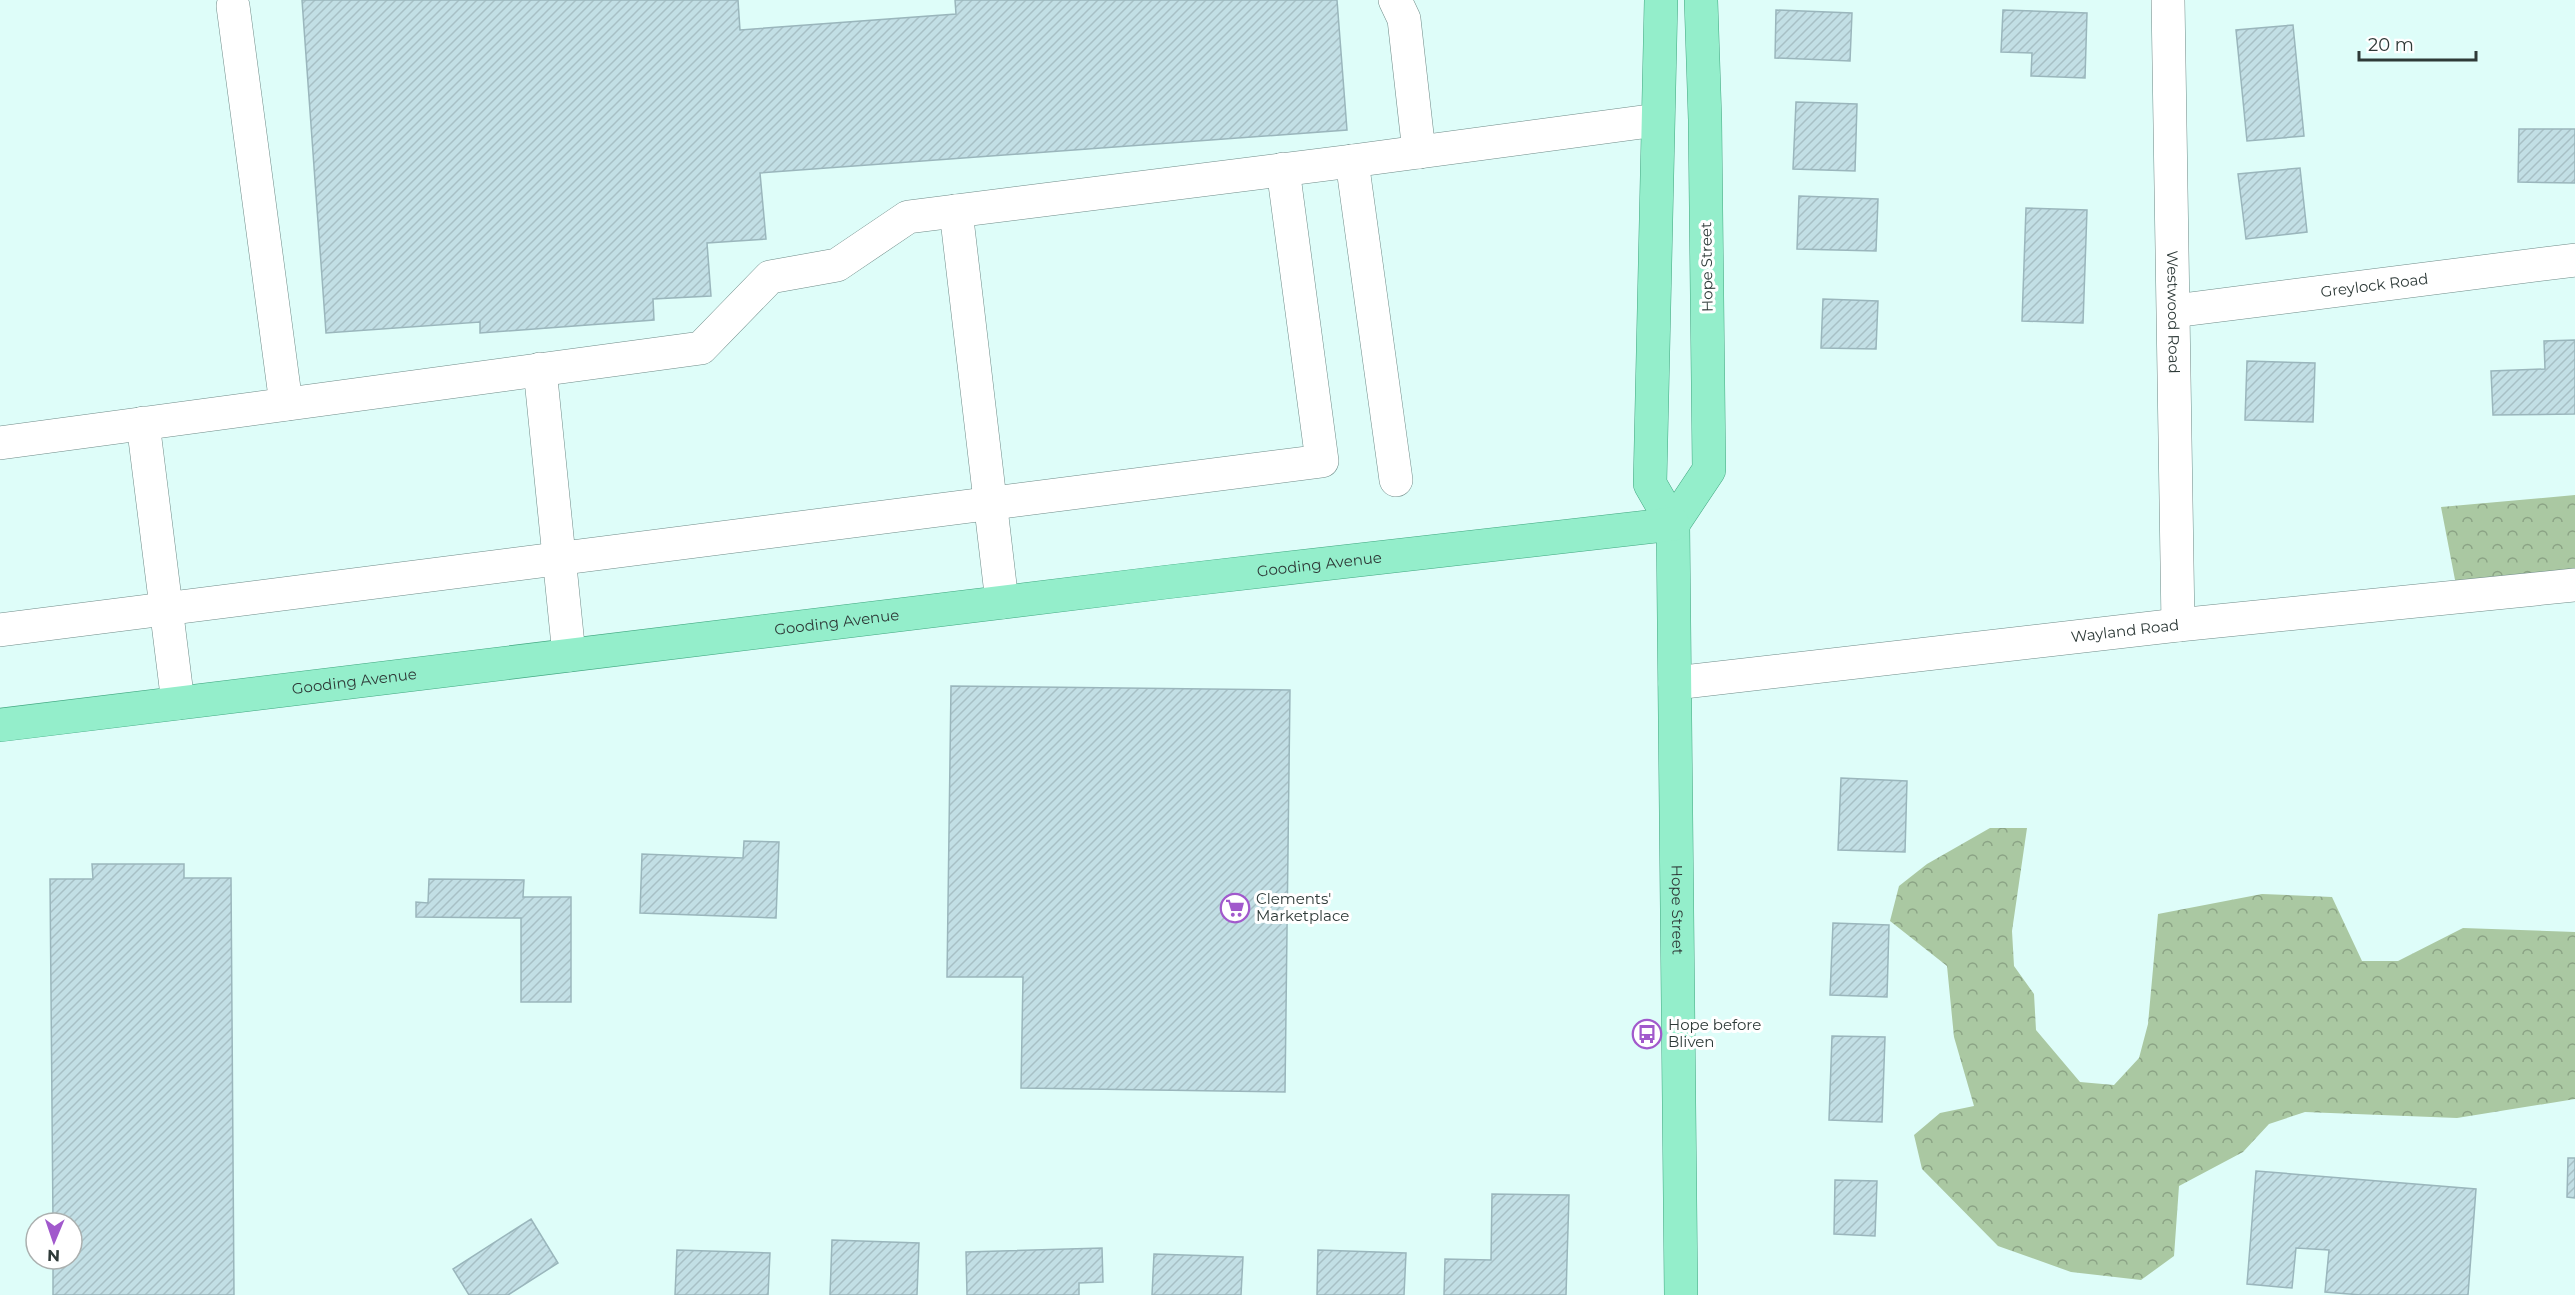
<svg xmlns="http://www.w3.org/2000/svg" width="2575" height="1295" viewBox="0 0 2575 1295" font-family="Montserrat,sans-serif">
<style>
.forest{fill:url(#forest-crowns)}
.building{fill:url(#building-hatch);stroke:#9ab6bc;stroke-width:1.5}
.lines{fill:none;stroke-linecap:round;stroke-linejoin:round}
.minor-casing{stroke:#6f8b88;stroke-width:34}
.major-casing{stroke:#42a781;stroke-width:34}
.minor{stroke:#fff;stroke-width:33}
.major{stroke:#94eecb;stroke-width:33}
.labels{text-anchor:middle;stroke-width:6;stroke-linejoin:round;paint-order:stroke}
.street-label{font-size:15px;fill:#2e3a38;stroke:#fff}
.poi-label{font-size:15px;fill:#2e3a38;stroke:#fff;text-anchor:start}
</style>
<defs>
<pattern id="forest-crowns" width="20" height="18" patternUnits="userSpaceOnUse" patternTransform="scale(1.5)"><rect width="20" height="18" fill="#aac8a2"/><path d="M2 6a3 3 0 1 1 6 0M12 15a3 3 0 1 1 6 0" fill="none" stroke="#8ba385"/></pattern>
<pattern id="building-hatch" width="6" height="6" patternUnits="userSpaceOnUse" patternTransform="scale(1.5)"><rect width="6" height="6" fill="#c2dfe5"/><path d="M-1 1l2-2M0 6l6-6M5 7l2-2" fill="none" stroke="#a7c0c5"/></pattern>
</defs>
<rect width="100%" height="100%" fill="#defdf9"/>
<path class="forest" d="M2575,495V573L2456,585L2441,507Z
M1990,828H2027L2012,931L2014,966L2034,994L2036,1030L2080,1082L2114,1085L2139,1058L2148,1024L2158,914L2262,894L2332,897L2362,961H2398L2463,928L2575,932V1099L2457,1118L2305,1112L2269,1124L2243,1152L2179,1186L2174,1256L2141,1280L2071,1272L1998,1246L1922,1169L1914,1135L1940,1113L1974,1106L1954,1037L1947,966L1890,921L1899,886L1927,864Z"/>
<path class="building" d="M302,0H738L740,30L956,14L955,0H1337L1347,130L760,173L766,239L707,243L711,296L653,299L654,320L480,333V322L326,333Z
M1776,10L1852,13L1850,61L1775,58Z
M2003,10L2087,13L2085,78L2031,76L2032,53L2001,52Z
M2293,25L2304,136L2247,141L2236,30Z
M1796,102L1857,104L1855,171L1793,169Z
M2519,129H2575V183L2518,182Z
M2300,168L2307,232L2246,239L2238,174Z
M1799,196L1878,199L1876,251L1797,249Z
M2026,208L2087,210L2083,323L2022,321Z
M1823,299L1878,301L1876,349L1821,348Z
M2575,340V414L2493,415L2491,371L2545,369L2544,341Z
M2247,361L2315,363L2313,422L2245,420Z
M951,686L1290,690L1285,1092L1021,1088L1023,977H947Z
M1841,778L1907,781L1905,852L1838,850Z
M744,841L779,842L776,918L640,913L642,854L743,858Z
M92,864H184V878H231L234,1295H53V1259H72V1223H53L50,879H93Z
M429,879L524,880L523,897H571V1002H521V918L416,917V902L428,903Z
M1833,923L1889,925L1887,997L1830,995Z
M1832,1036L1885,1037L1882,1122L1829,1120Z
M2568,1158H2575V1198L2567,1197Z
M2256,1171L2476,1189L2468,1295H2361L2325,1292L2329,1250L2296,1248L2292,1288L2247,1284Z
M1835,1180L1877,1181L1875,1236L1834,1234Z
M1492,1194L1569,1195L1566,1295H1444L1445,1259L1491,1260Z
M531,1219L558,1263L508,1295H469L453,1269Z
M832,1240L919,1243L917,1295H830Z
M1102,1248L1103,1282L1079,1283V1295H967L966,1252Z
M677,1250L770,1253L768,1295H675Z
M1318,1250L1406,1253L1404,1295H1317Z
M1154,1254L1243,1257L1241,1295H1152Z"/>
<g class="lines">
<g class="minor-casing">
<g id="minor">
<path d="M1395,0L1404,19L1419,152"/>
<path id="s1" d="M2168,0L2178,625"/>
<path d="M233,6L286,404"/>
<path d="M1352,161L1396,480"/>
<path d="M956,211L1002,602"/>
<path id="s2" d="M2174,311L2575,260"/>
<path d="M540,369L569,655"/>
<path d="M143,423L178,703"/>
<path d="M0,443L701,348L770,277L837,265L908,217L1352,161L1657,120"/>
<path d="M0,630L1322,461L1283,169"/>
<path id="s3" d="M1675,683L2178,625L2575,585"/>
</g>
</g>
<g class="major-casing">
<g id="major">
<path id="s4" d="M1661,0L1650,484L1673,524L1681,1295"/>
<path d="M1673,524L1709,470L1705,120L1701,0"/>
<path id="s5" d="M0,725L1167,582L1673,524"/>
</g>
</g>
<use href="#minor" class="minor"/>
<use href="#major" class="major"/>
</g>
<defs>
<g id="supermarket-ring" transform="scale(1.5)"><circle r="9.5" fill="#fff" stroke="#a159cc" stroke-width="1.5"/><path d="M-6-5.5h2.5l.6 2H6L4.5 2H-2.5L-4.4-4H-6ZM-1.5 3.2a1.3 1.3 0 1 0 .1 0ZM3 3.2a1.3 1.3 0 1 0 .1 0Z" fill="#a159cc"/></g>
<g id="bus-ring" transform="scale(1.5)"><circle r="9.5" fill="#fff" stroke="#a159cc" stroke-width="1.5"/><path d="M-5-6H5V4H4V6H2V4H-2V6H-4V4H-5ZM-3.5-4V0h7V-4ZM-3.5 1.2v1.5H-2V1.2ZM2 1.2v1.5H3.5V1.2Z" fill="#a159cc"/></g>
</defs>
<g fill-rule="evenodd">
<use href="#supermarket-ring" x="1235" y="908"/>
<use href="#bus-ring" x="1647" y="1034"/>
</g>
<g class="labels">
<g class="street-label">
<text transform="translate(1707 267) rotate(-91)" y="5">Hope Street</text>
<text dy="5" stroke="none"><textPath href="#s2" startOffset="202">Greylock Road</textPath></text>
<text dy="5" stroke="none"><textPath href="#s1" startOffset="312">Westwood Road</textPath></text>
<text dy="5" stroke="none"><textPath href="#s5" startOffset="1329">Gooding Avenue</textPath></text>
<text dy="5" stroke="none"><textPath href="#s5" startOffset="843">Gooding Avenue</textPath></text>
<text dy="5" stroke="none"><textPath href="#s3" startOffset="453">Wayland Road</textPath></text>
<text dy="5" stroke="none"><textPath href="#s5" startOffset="357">Gooding Avenue</textPath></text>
<text dy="5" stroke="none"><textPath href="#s4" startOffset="916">Hope Street</textPath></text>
</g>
<g class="poi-label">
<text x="1256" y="904">Clements'<tspan x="1256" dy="17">Marketplace</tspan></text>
<text x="1668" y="1030">Hope before<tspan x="1668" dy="17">Bliven</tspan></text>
</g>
</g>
<g transform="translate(54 1241) rotate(182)"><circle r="28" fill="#ffffff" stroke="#abb0af" stroke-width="1.5"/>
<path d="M0-4.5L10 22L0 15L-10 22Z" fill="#a159cc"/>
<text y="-9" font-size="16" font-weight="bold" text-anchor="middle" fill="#2e3a38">N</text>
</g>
<path d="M2359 51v9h117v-9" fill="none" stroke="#2e3a38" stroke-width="3"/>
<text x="2368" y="51" font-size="18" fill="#2e3a38" stroke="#ffffff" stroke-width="4.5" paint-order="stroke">20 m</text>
</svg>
